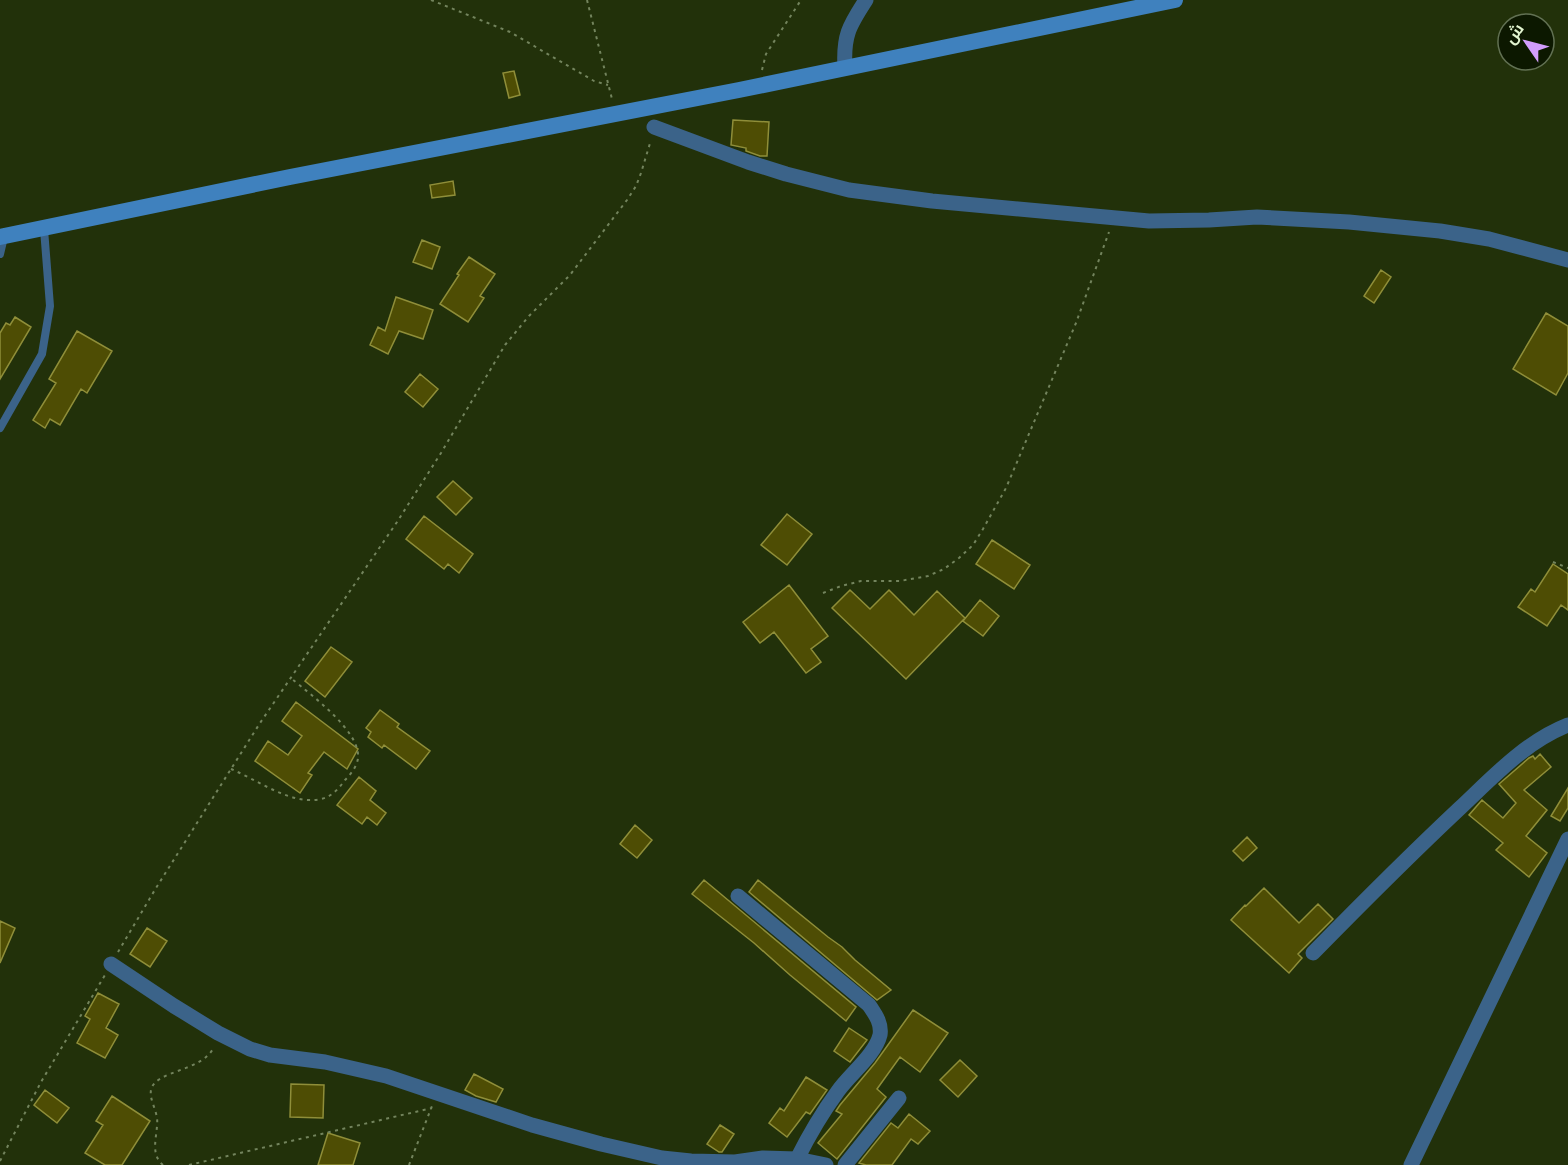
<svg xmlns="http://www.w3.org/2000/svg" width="1568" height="1165" viewBox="0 0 1568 1165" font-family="Raleway,Cairo,sans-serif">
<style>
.building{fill:#4e4d04;stroke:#8f8e39;stroke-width:1.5}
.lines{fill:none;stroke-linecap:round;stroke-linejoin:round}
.path{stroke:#73845d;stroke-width:2;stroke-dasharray:3 4.5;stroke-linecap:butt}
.service{stroke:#3b6389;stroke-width:8}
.minor{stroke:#3b6389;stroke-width:15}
.secondary{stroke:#3f81be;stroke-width:16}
</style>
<rect width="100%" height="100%" fill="#22310a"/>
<path class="building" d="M514,71L520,95L509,98L503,73Z
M733,120L769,122L767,156H760L746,151V148L731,145Z
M453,181L455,195L432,198L430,185Z
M422,240L440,247L432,269L413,262Z
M469,257L495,274L480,296L484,298L468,322L440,304L459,275L457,274Z
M1381,270L1391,277L1374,303L1364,296Z
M396,297L433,310L423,339L399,331L388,354L370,345L378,327L385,331Z
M1546,313L1568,326V373L1556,395L1513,369Z
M15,317L31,327L0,379V333L6,323L10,325Z
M77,331L112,351L87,393L81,389L60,425L50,419L45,428L33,420L56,383L49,379Z
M420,374L438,389L423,407L405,392Z
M453,481L472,498L456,515L437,497Z
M787,514L812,534L787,565L761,545Z
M424,516L473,554L459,573L448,564L444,569L406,539Z
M992,540L1030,565L1014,589L976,564Z
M1553,564L1568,574V610L1561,605L1547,626L1518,607L1531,589L1535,592Z
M789,585L828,636L811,649L821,662L806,673L774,632L760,643L743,622Z
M850,590L870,609L889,590L914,615L937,591L965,618L906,679L832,608Z
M980,600L999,616L983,636L963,621Z
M331,647L352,662L325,697L305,681Z
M296,702L358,749L347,769L324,752L308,773L312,775L300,793L255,761L268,741L288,755L302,736L282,721Z
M380,710L399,724L397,727L430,751L416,769L384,745L382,748L368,737L371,732L366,728Z
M1540,754L1551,767L1524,790L1547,810L1526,836L1547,853L1529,877L1496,850L1503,843L1469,815L1482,800L1503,818L1516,803L1499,784L1529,758L1533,756L1535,759Z
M359,777L376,791L370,800L386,813L377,825L367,817L362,824L337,805Z
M1568,788V808L1560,821L1551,816Z
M635,825L652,840L637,858L620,844Z
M1247,837L1257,848L1243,861L1233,851Z
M704,880L856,1007L846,1021L790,975L754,943L692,894Z
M758,880L828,937L842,947L855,960L891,990L877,1000L749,892Z
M1264,888L1299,923L1318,904L1333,919L1298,954L1302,958L1289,973L1231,920L1245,905L1246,906Z
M0,921L15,928L0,963Z
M147,928L167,941L150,967L130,954Z
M98,993L119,1004L106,1028L118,1035L105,1058L77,1043L90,1019L85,1016Z
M913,1010L948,1033L920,1072L900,1057L877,1089L886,1097L837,1159L818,1143L842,1114L836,1111L840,1105L875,1063Z
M849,1028L867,1040L850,1062L834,1051Z
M960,1060L977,1076L958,1097L940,1080Z
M474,1074L503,1089L496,1102L476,1096L465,1090Z
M806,1077L827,1090L810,1114L806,1112L787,1137L769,1123L780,1108L784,1111Z
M291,1084L324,1085L323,1118L290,1117Z
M45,1090L69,1108L57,1123L34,1105Z
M112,1096L150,1121L122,1165H105L85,1153L103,1125L96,1121Z
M909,1114L930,1131L918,1144L911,1139L892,1165H866L859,1163L891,1123L898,1128Z
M720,1125L734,1134L722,1152H719L707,1144Z
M328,1133L360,1143L353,1165H318Z"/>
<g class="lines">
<path class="path" d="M431,0L510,32L594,81L608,85
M587,0L612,99
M762,70L766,54L801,0
M1553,562L1568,568
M823,593L841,586L861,581H900L928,576L944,569L959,558L973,545L983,529L1006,488L1076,323L1109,232
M231,769C255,779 281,798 307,800C326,801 334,795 345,780C351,774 358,765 358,757C360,731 310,694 292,679
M118,952L156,888L260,723L397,522L441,453L505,345L529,316L570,275L627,200L636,186L641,173L651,140
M0,1161L41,1082L105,975
M163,1165C151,1155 156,1140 157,1126C159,1112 149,1101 151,1090C155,1070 202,1072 214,1047
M189,1165L432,1108
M409,1165L432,1106"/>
<path class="service" d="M0,254L4,237
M0,428L42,354L50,306L44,229"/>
<path class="minor" d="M845,68C843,36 849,26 866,0
M654,127L748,162L786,174L849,190L932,201L1149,221L1209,220L1257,217L1349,222L1440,231L1489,239L1568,260
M738,896L869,1005C875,1014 882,1023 880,1035C875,1055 850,1074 838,1091C822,1113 809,1135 797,1159
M1313,953C1361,904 1410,855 1460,808C1493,777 1525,742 1568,725
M111,964L174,1006L218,1033L250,1049L270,1055L325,1062L386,1076L532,1125L601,1144L662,1158L691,1161L735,1162L763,1158L797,1159L826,1165
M845,1165L899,1098
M1411,1165L1568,839"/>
<path class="secondary" d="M0,237L290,177L739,90L1175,0"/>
</g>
<g transform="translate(1526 42) rotate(305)"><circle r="28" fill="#0c1800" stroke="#627153" stroke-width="1.5"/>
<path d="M0-4.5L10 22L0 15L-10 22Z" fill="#d29dfd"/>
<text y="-9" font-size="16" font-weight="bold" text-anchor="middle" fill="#e3f6d0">ش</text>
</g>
</svg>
